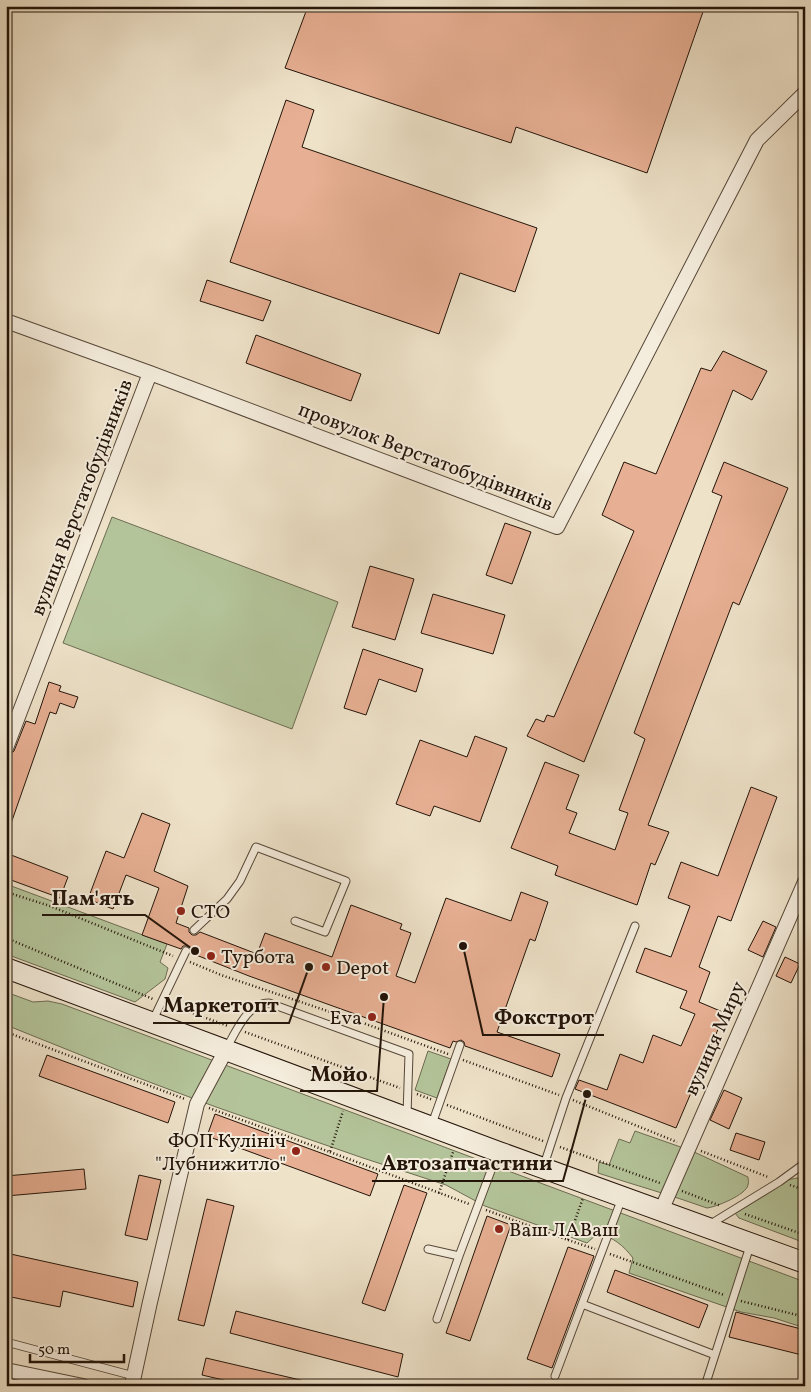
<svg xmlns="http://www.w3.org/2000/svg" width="811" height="1392" viewBox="0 0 811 1392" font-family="Vollkorn,serif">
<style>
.green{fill:#b4c49a;stroke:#6c6c52}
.building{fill:#e7af93;stroke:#231409}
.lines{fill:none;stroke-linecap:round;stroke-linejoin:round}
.lane-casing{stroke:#564839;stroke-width:9}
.street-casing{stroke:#564839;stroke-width:16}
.secondary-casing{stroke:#231409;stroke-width:22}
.path{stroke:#231409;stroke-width:2.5;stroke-dasharray:1 2.5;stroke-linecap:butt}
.lane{stroke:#f4ecdc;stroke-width:7}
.street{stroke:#f4ecdc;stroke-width:14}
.secondary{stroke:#f4ecdc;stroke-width:20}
.poi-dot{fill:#8f2418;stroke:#f4ecdc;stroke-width:2}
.labels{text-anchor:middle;stroke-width:4;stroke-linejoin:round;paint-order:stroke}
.street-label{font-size:20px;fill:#231409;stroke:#f4ecdc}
.poi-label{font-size:20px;fill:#231409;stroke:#f4ecdc;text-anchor:start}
.leader{fill:none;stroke:#231409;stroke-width:2}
.callout-dot{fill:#231409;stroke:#f4ecdc;stroke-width:2}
.callout-label{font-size:21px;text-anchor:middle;font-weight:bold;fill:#231409;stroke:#f4ecdc;stroke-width:4;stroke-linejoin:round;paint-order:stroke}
</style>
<rect width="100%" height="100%" fill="#eee2c9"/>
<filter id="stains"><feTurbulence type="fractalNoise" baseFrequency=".004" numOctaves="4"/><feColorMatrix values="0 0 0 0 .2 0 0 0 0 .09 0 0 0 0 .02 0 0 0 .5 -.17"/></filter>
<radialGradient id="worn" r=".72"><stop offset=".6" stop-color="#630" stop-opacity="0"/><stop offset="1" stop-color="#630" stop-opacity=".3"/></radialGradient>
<path class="green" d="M112,517L338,602L292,729L63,643Z
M6,884L167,944L160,962L168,968L165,979L135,1002L6,954Z
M6,992L33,1002L48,1001L62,1004L805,1282V1328L774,1318L741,1312L629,1273L633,1258C623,1245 614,1238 598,1233L587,1243L485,1206L446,1185L363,1158L216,1107L128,1074L6,1025Z
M428,1051L451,1059L437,1098L415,1090Z
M635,1131L692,1151L748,1177C748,1179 749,1182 748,1185C746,1195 716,1207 707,1208C671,1195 634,1185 598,1173L599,1162L609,1165L619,1139L630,1143Z
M798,1178L805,1181V1243L739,1218L735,1213C749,1201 780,1179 798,1178Z"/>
<path class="building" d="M308,6H705L647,173L516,127L511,143L285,68Z
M286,100L314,110L302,147L537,228L515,292L460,273L439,334L230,262Z
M207,280L271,301L263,321L200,301Z
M256,335L361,374L351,401L246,363Z
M723,351L767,371L752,400L733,390L584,762L527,736L536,719L544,722L547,715L554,717L634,531L602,515L624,462L656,474L701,368L711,371Z
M724,462L788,488L739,605L733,602L648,825L669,832L655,865L651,863L637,905L555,875L558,866L511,848L545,762L579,775L566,809L577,813L569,833L615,850L628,813L619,810L645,739L634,733L722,496L712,492Z
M505,523L531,532L512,584L486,575Z
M370,566L414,579L395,640L352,627Z
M433,594L505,615L493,654L421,633Z
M363,649L423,669L416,692L379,679L366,715L344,708Z
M49,682L61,686L59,691L78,697L74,708L60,703L56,714L50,712L8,832H6V760L8,757L14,751L26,721L35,724Z
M475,736L507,748L480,822L434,806L430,816L396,804L420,740L467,757Z
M751,787L777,797L731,921L718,916L699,967L710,972L699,1002L725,1013L676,1128L575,1089L579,1080L607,1090L620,1054L643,1063L653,1035L681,1046L695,1014L680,1008L687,991L636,972L645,948L671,957L690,906L668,898L681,862L718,876Z
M142,813L170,824L154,871L188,886L176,923L189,928V932L192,935H196L200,932L257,954L265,933L332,957L351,905L402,924L400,929L411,933L396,976L415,983L446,898L511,921L521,892L548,902L535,941L530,939L497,1032L560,1054L552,1077L465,1046L464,1042L461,1040L456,1042L453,1041L450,1048L249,976L191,953V948L188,946H183L181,949L142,935L159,888L126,875L113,909L88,899L106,851L124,858Z
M6,853L68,877L60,898L11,880L12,877L6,876Z
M763,921L776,927L763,957L748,950Z
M785,957L800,964L791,983L776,976Z
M47,1055L175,1102L168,1123L39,1076Z
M724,1090L742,1098L729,1129L710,1120Z
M215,1114L378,1174L370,1196L207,1136Z
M736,1133L765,1142L759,1160L730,1150Z
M84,1169L86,1189L6,1196V1176Z
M139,1175L161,1180L147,1240L125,1235Z
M404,1185L427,1193L385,1311L362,1303Z
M207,1199L234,1206L204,1326L178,1320Z
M487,1216L511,1225L470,1341L446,1333Z
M568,1247L594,1256L552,1368L527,1359Z
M6,1253L138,1282L133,1307L63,1291L60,1307L6,1296Z
M615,1270L708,1305L699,1328L607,1292Z
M236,1311L403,1354L398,1377L230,1333Z
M736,1312L805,1330V1344L802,1355L729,1337Z
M206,1358L309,1382V1386H249L202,1375Z"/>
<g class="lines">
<g class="lane-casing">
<path id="lane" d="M194,930L227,899L240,881L256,847L346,881L325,932L295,921
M153,1020L186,951
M226,1049C236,1032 247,1003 269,1003L409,1054L407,1115
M432,1124L460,1045
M544,1165L566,1098L635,926
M622,1198L582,1304L715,1355
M709,1225L779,1182L805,1163
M428,1249L459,1256L498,1152
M437,1319L459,1256
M6,1342L134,1376
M555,1376L582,1304
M705,1386L750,1246"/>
</g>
<g class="street-casing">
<path id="street" d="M6,321L150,373L557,527L757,140L805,93
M6,748L150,373
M661,1211L805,882
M6,1370L83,1386
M132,1385L150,1302L197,1104L226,1050"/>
</g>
<g class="secondary-casing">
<path id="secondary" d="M6,968L499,1152L805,1263"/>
</g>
<path class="path" d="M6,892L50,906L173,956
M6,938L153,999
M190,962L221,975L363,1023L448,1054
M170,1005L228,1026
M6,1032L185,1099
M245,1032L400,1088
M463,1060L559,1095
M354,1082L358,1072
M417,1094L433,1100
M573,1100L677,1142
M447,1105L543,1141
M209,1108L330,1152L343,1111
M560,1147L660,1183
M701,1151L768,1177
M330,1152L469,1204
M790,1185L805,1190
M682,1191L721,1206
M439,1193L453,1152
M486,1210L568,1240L583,1198
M745,1214L805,1235
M568,1240L595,1249
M610,1254L724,1295
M741,1301L805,1317"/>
<use href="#lane" class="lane"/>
<use href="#street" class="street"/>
<use href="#secondary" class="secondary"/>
</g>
<g class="poi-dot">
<circle cx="181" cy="911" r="5"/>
<circle cx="211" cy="956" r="5"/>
<circle cx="326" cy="967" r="5"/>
<circle cx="372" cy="1017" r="5"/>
<circle cx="296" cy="1151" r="5"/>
<circle cx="499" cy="1229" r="5"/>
</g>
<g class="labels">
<g class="street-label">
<text transform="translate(426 456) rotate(21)" y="7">провулок Верстатобудівників</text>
<text transform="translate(81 497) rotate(-69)" y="7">вулиця Верстатобудівників</text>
<text transform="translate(714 1038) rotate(-66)" y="7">вулиця Миру</text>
</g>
<g class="poi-label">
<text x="191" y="918">СТО</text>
<text x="221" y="963">Турбота</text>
<text x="336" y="974">Depot</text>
<text x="362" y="1024" text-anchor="end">Eva</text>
<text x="286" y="1147" text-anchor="end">ФОП Кулініч<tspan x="286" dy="23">"Лубнижитло"</tspan></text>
<text x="509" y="1236">Ваш ЛАВаш</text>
</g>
</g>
<path class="leader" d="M195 951L145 915H42M309 967L289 1023H153M463 946L483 1035H604M384 997L377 1091H300M587 1094L563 1181H372"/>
<g class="callout-dot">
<circle cx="195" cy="951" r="5"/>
<circle cx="309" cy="967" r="5"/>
<circle cx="463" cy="946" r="5"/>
<circle cx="384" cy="997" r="5"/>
<circle cx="587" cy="1094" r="5"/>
</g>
<g class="callout-label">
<text x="93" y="905">Пам'ять</text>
<text x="221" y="1012">Маркетопт</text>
<text x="544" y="1024">Фокстрот</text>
<text x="339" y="1081">Мойо</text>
<text x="467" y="1170">Автозапчастини</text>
</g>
<rect width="811" height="1392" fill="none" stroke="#eee2c9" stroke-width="25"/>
<rect x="8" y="8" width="796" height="1377" fill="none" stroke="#231409" stroke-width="2.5"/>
<rect x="12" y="12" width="786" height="1367" fill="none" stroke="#231409"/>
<path d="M30 1354v8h94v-8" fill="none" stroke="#231409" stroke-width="2.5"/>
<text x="38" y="1354" font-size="15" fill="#231409" stroke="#f4ecdc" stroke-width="4" paint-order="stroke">50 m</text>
<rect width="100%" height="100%" filter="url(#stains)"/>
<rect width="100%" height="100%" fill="url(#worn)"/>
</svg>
